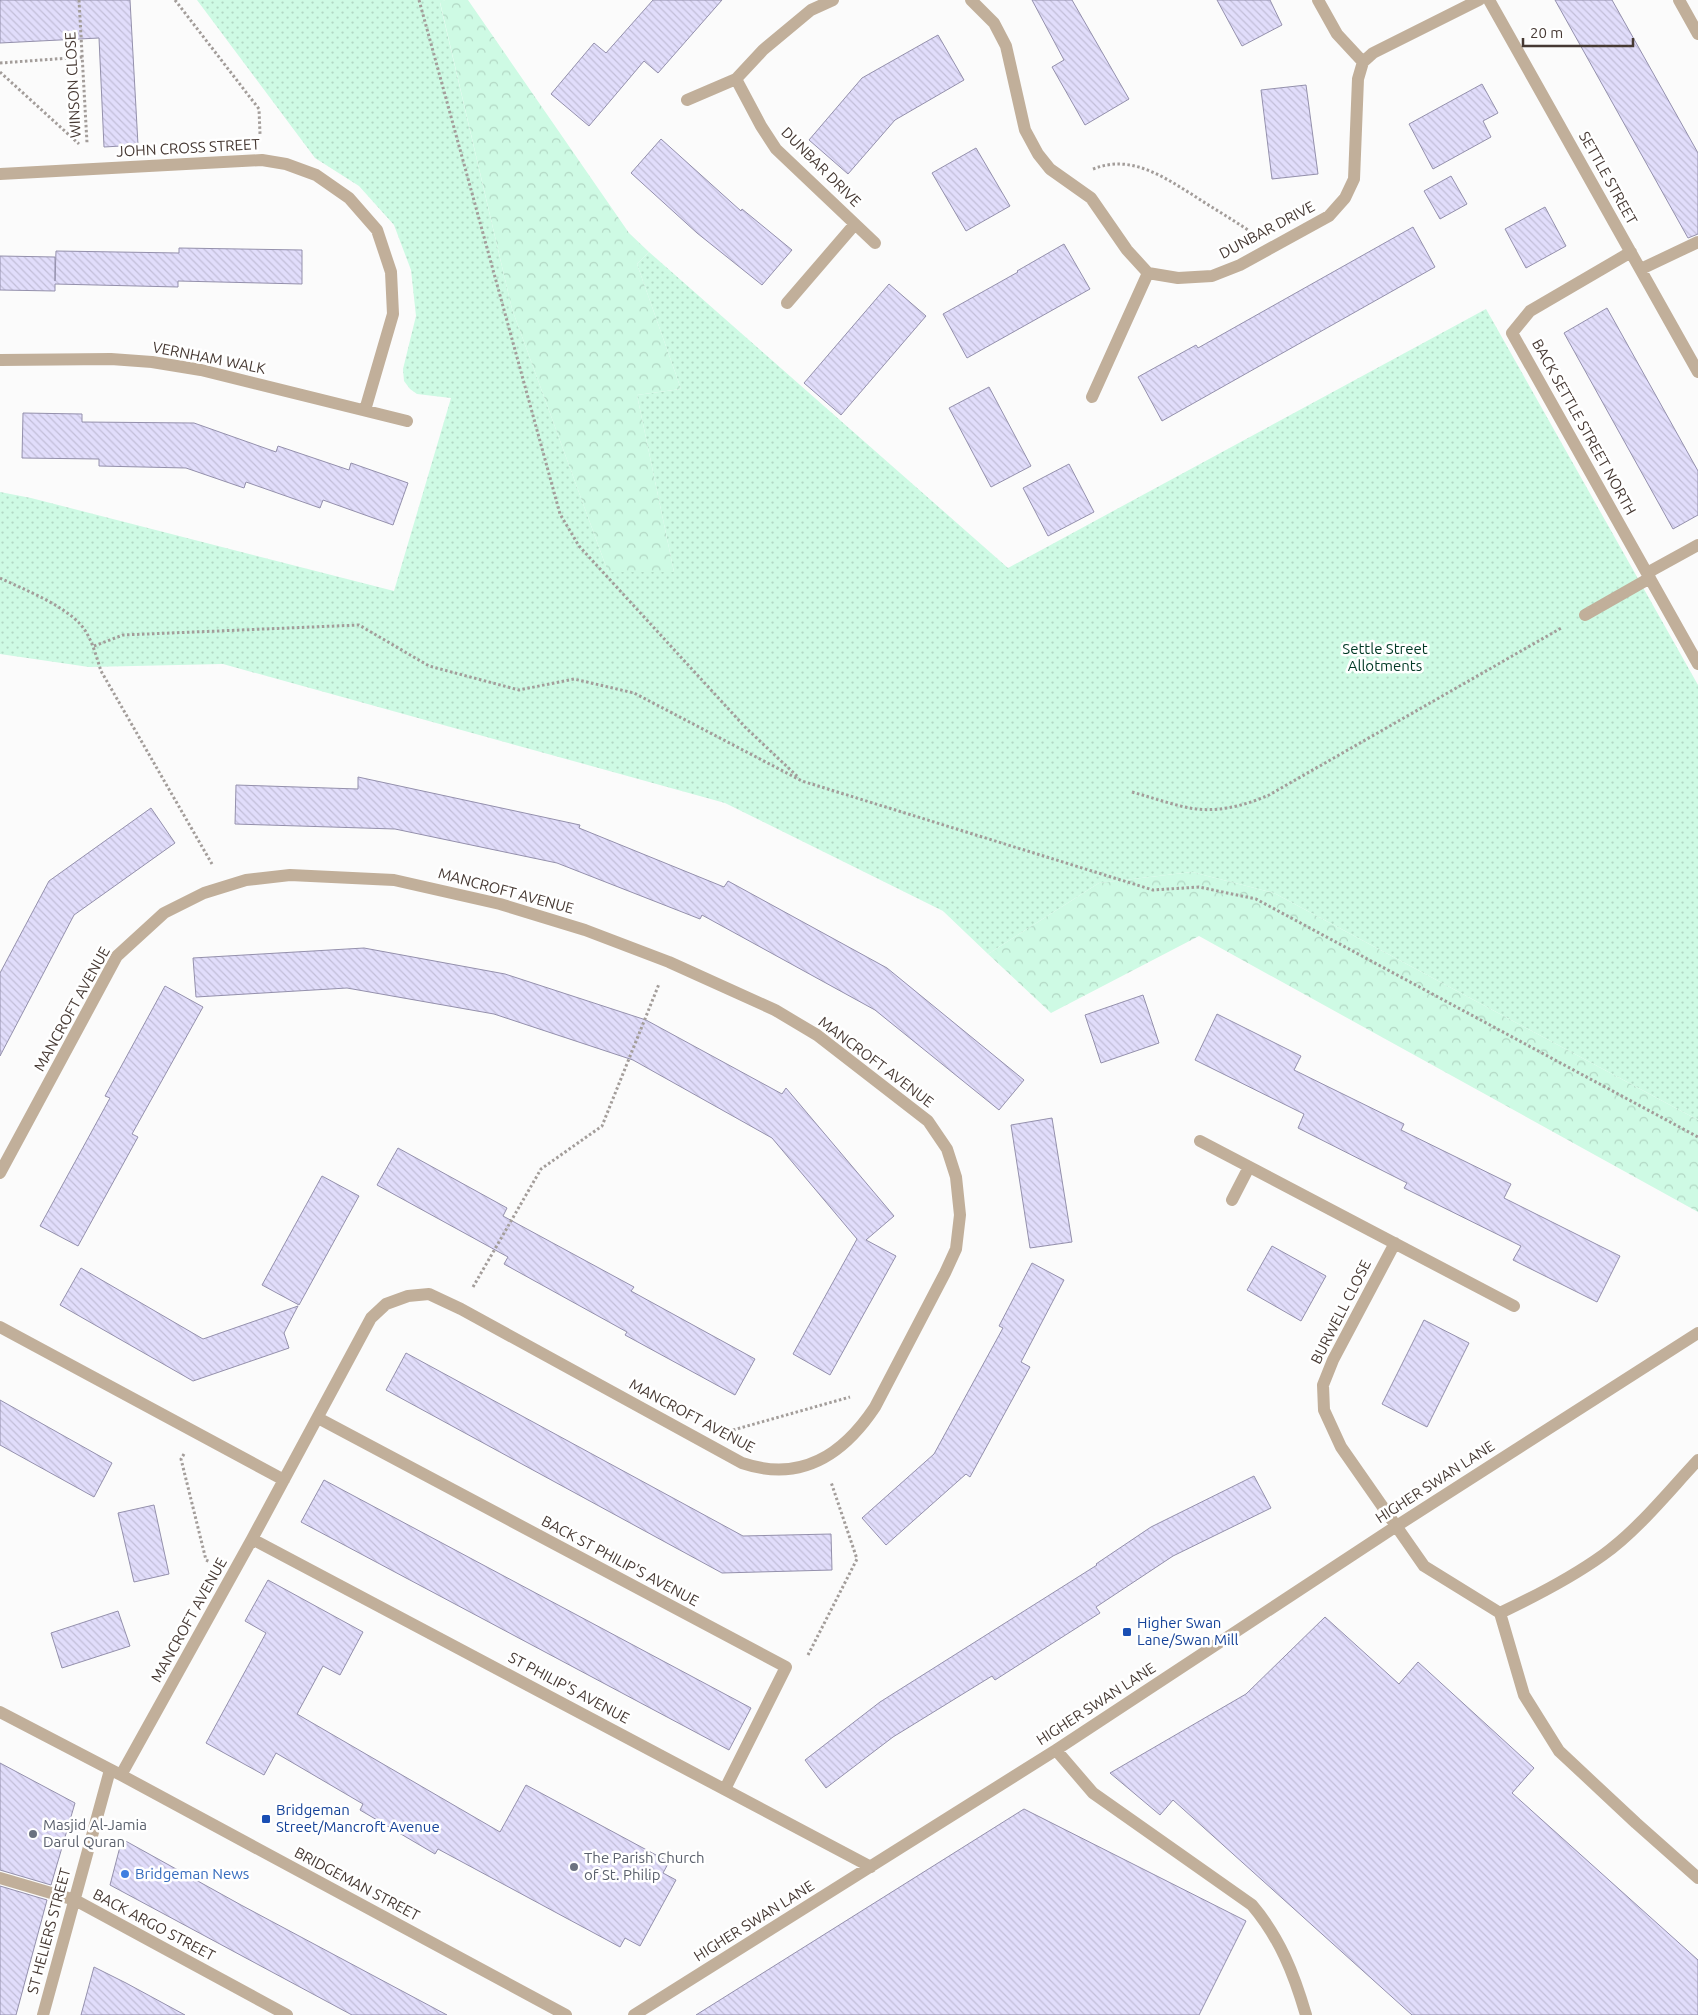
<svg xmlns="http://www.w3.org/2000/svg" width="1698" height="2015" font-family="Ubuntu,sans-serif">
<style>
.green{fill:url(#green-dots)}
.forest{fill:url(#forest-crowns)}
.building{fill:url(#building-back-hatch);stroke:#9490ac}
.lines{fill:none;stroke-linecap:round;stroke-linejoin:round}
.path{stroke:#a39d9a;stroke-width:3;stroke-dasharray:2.5 2.5;stroke-linecap:butt}
.minor{stroke:#c1af9a;stroke-width:12}
.transit-dot{fill:#1a4fb4;stroke:#fff;stroke-width:2}
.worship-dot{fill:#6b7280;stroke:#fff;stroke-width:2}
.shop-dot{fill:#3f7fe0;stroke:#fff;stroke-width:2}
.labels{text-anchor:middle;stroke-width:5;stroke-linejoin:round;paint-order:stroke}
.street-label{font-size:15px;fill:#463933;stroke:#fff}
.park-label{font-size:15px;fill:#003824;stroke:#fff}
.transit-label{font-size:15px;fill:#164399;stroke:#fff;text-anchor:start}
.worship-label{font-size:15px;fill:#5b616d;stroke:#fff;text-anchor:start}
.shop-label{font-size:15px;fill:#366cbe;stroke:#fff;text-anchor:start}
</style>
<defs>
<pattern id="green-dots" width="8" height="8" patternUnits="userSpaceOnUse" patternTransform="scale(1.25)"><rect width="8" height="8" fill="#cefae4"/><path d="M2 2h.1M6 6h.1" fill="none" stroke="#b2d7c4" stroke-width="1.8" stroke-linecap="round"/></pattern>
<pattern id="forest-crowns" width="20" height="18" patternUnits="userSpaceOnUse" patternTransform="scale(1.25)"><rect width="20" height="18" fill="#cefae4"/><path d="M2 6a3 3 0 1 1 6 0M12 15a3 3 0 1 1 6 0" fill="none" stroke="#b2d7c4"/></pattern>
<pattern id="building-back-hatch" width="6" height="6" patternUnits="userSpaceOnUse" patternTransform="scale(1.25)"><rect width="6" height="6" fill="#e1ddfb"/><path d="M-1 5l2 2M0 0l6 6M5-1l2 2" fill="none" stroke="#c2bed8"/></pattern>
</defs>
<rect width="100%" height="100%" fill="#fbfbfb"/>
<!-- green -->
<path class="green" d="M 197,0 L 445,0 L 440,3 L 512,309 L 608,572 L 674,572 L 637,395 L 681,389 L 637,264 L 649,252 L 1008,568 L 1486,309 L 1698,685 L 1698,1120 L 1274,893 L 1192,872 L 1099,883 L 988,954 L 943,911 L 725,803 L 223,664 L 89,667 L 0,654 L 0,492 L 31,498 L 394,591 L 451,398 L 417,394 L 410,389 L 404,381 L 403,369 L 416,316 L 411,270 L 394,225 L 359,186 L 315,158 Z"/>
<!-- forest -->
<path class="forest" d="M 445,0 L 468,0 L 629,233 L 649,252 L 637,264 L 681,389 L 637,395 L 674,572 L 608,572 L 512,309 L 440,2 Z
M 1192,872 L 1274,893 L 1698,1120 L 1698,1212 L 1199,936 L 1051,1013 L 988,954 L 1099,883 Z"/>
<!-- building -->
<path class="building" d="M 0,0 L 130,0 L 138,145 L 104,147 L 99,38 L 0,43 Z
M 653,0 L 722,0 L 658,73 L 644,61 L 589,126 L 551,94 L 594,43 L 606,53 Z
M 1032,0 L 1072,0 L 1129,99 L 1085,125 L 1052,67 L 1064,60 Z
M 1217,0 L 1270,0 L 1282,25 L 1242,46 Z
M 1555,0 L 1612,0 L 1698,153 L 1698,234 L 1688,238 Z
M 938,35 L 964,80 L 895,120 L 848,174 L 809,140 L 862,78 Z
M 1482,84 L 1498,113 L 1483,121 L 1491,137 L 1433,169 L 1409,124 Z
M 1306,85 L 1318,174 L 1272,179 L 1261,90 Z
M 661,139 L 741,211 L 742,209 L 792,250 L 762,285 L 697,233 L 631,173 Z
M 976,148 L 1010,206 L 966,231 L 932,173 Z
M 1451,176 L 1467,204 L 1440,219 L 1424,191 Z
M 1545,207 L 1566,246 L 1526,268 L 1505,229 Z
M 1413,227 L 1435,267 L 1162,421 L 1138,377 L 1196,345 L 1198,348 Z
M 1064,244 L 1090,289 L 967,358 L 943,314 L 1018,272 L 1017,271 Z
M 179,248 L 302,250 L 302,284 L 178,281 L 178,287 L 55,284 L 55,291 L 0,290 L 0,256 L 55,257 L 55,281 L 56,251 L 179,253 Z
M 889,284 L 926,316 L 841,415 L 804,383 Z
M 1607,308 L 1698,471 L 1698,515 L 1673,529 L 1564,333 Z
M 989,387 L 1031,466 L 991,487 L 949,408 Z
M 23,413 L 82,414 L 82,422 L 194,423 L 276,452 L 278,446 L 349,470 L 351,463 L 408,483 L 393,525 L 323,500 L 320,508 L 246,482 L 244,488 L 186,468 L 99,466 L 99,459 L 22,458 Z
M 1069,464 L 1094,512 L 1048,536 L 1023,488 Z
M 358,777 L 580,825 L 579,828 L 724,887 L 728,881 L 887,968 L 1024,1080 L 999,1110 L 875,1010 L 702,915 L 700,919 L 557,863 L 395,829 L 235,824 L 236,785 L 358,789 Z
M 151,808 L 175,843 L 74,915 L 0,1056 L 0,973 L 49,881 Z
M 364,948 L 505,974 L 646,1020 L 782,1094 L 786,1088 L 894,1216 L 866,1240 L 896,1256 L 830,1375 L 793,1354 L 857,1239 L 772,1138 L 633,1060 L 494,1014 L 347,988 L 196,997 L 193,958 Z
M 165,986 L 203,1007 L 132,1134 L 138,1137 L 78,1246 L 40,1226 L 110,1098 L 105,1096 Z
M 1143,995 L 1159,1043 L 1101,1063 L 1085,1015 Z
M 1217,1014 L 1301,1056 L 1294,1070 L 1404,1124 L 1401,1130 L 1511,1184 L 1504,1198 L 1620,1256 L 1597,1302 L 1513,1260 L 1521,1246 L 1404,1188 L 1407,1183 L 1298,1128 L 1304,1114 L 1195,1060 Z
M 1052,1118 L 1072,1242 L 1030,1248 L 1011,1125 Z
M 398,1148 L 507,1208 L 503,1216 L 634,1287 L 631,1291 L 755,1359 L 735,1395 L 625,1335 L 627,1332 L 504,1264 L 508,1257 L 377,1185 Z
M 322,1176 L 359,1196 L 299,1305 L 262,1285 Z
M 1272,1246 L 1326,1276 L 1301,1321 L 1247,1290 Z
M 1032,1263 L 1064,1280 L 1021,1362 L 1030,1367 L 970,1477 L 966,1474 L 886,1545 L 862,1518 L 934,1454 L 1003,1328 L 999,1326 Z
M 81,1268 L 203,1339 L 298,1306 L 284,1333 L 289,1348 L 193,1381 L 60,1305 Z
M 1424,1320 L 1469,1343 L 1427,1427 L 1382,1404 Z
M 406,1353 L 743,1536 L 831,1534 L 832,1570 L 722,1573 L 386,1390 Z
M 0,1400 L 112,1463 L 94,1497 L 0,1445 Z
M 1254,1476 L 1271,1508 L 1173,1556 L 1096,1607 L 1100,1613 L 995,1680 L 992,1676 L 893,1737 L 826,1788 L 805,1760 L 880,1702 L 1097,1565 L 1096,1564 L 1151,1527 Z
M 324,1480 L 751,1708 L 729,1750 L 301,1522 Z
M 154,1505 L 169,1574 L 134,1582 L 118,1513 Z
M 268,1580 L 363,1632 L 340,1675 L 323,1666 L 297,1714 L 500,1832 L 526,1785 L 669,1862 L 663,1873 L 676,1880 L 640,1946 L 625,1938 L 620,1947 L 438,1849 L 435,1854 L 360,1810 L 363,1804 L 276,1753 L 264,1775 L 206,1743 L 266,1633 L 245,1621 Z
M 118,1611 L 130,1646 L 62,1668 L 51,1633 Z
M 1325,1617 L 1399,1684 L 1418,1662 L 1534,1768 L 1512,1793 L 1698,1960 L 1698,2015 L 1412,2015 L 1173,1800 L 1160,1815 L 1110,1773 L 1246,1694 Z
M 0,1763 L 75,1803 L 51,1885 L 0,1870 Z
M 1024,1809 L 1246,1921 L 1199,2015 L 696,2015 Z
M 122,1839 L 241,1905 L 447,2015 L 352,2015 L 110,1885 Z
M 0,1886 L 47,1900 L 16,2015 L 0,2015 Z
M 94,1967 L 126,1983 L 185,2015 L 81,2015 Z"/>
<g class="lines">
<!-- path -->
<path class="path" d="M 79,0 L 87,143
M 175,0 L 259,109 L 260,134
M 419,0 L 560,514 L 579,546 L 745,727 L 798,777
M 0,63 L 83,57
M 0,72 L 79,144
M 1093,169 C 1131,154 1162,176 1193,195 C 1211,207 1230,218 1248,230
M 0,578 C 25,590 62,604 81,625 C 92,638 96,656 101,671 L 212,864
M 94,646 L 123,635 L 359,625 L 429,666 L 519,690 L 574,679 L 634,693 L 802,781 L 1153,890 L 1199,887 L 1256,899 L 1698,1137
M 1132,792 C 1150,797 1167,803 1185,807 C 1213,814 1244,806 1269,795 L 1563,627
M 473,1287 L 541,1169 L 602,1126 L 659,984
M 733,1430 L 850,1397
M 184,1454 L 181,1459 L 206,1560 L 210,1562
M 808,1655 L 857,1559 L 831,1482"/>
<!-- minor -->
<path class="minor" d="M 971,0 L 994,23 L 1006,46 L 1025,130 L 1038,154 L 1050,169 L 1091,198 L 1127,250 L 1148,273 L 1178,278 L 1212,276 L 1240,265 L 1329,216 L 1345,198 L 1354,179 L 1358,79 L 1363,62 L 1373,53 L 1479,0
M 1318,0 L 1337,34 L 1363,62
M 1489,0 L 1698,372
M 1679,0 L 1698,34
M 736,79 L 761,126 L 776,149 L 875,243
M 687,100 L 736,79 L 763,50 L 811,10 L 833,0
M 0,174 L 262,160 L 286,164 L 316,175 L 349,198 L 377,230 L 391,272 L 393,314 L 365,410
M 1631,252 L 1530,311 L 1512,333 L 1698,664
M 1641,269 L 1698,242
M 787,303 L 855,224
M 0,360 L 111,359 L 152,362 L 201,370 L 407,421
M 1092,397 L 1148,273
M 1647,573 L 1698,545
M 1585,615 L 1650,578
M 1200,1141 L 1514,1306
M 0,1173 L 117,956 L 164,913 L 204,893 L 246,880 L 290,875 L 394,880 L 500,904 L 585,930 L 669,962 L 775,1010 L 817,1035 L 928,1121 L 947,1149 L 956,1177 L 960,1215 L 956,1249 L 945,1273 L 875,1407 C 843,1455 801,1483 742,1463 L 461,1309 L 429,1294 L 408,1296 L 386,1304 L 371,1318 L 252,1539 L 121,1775
M 1232,1200 L 1249,1167
M 1395,1243 L 1333,1360 L 1323,1385 L 1324,1410 L 1341,1447 L 1424,1566 L 1500,1613 C 1536,1596 1571,1578 1603,1555 C 1638,1530 1669,1491 1698,1460
M 0,1327 L 284,1480
M 318,1418 L 786,1667 L 725,1789
M 252,1539 L 871,1867
M 1500,1613 L 1524,1695 L 1559,1751 L 1636,1823 L 1698,1878
M 0,1712 L 121,1775 L 566,2015
M 1056,1750 L 1093,1793 L 1252,1905 C 1280,1938 1294,1974 1306,2015
M 0,1878 L 75,1900 L 287,2015
M 43,2015 L 110,1770
M 634,2015 L 1056,1750 L 1395,1527 L 1698,1333"/>
</g>
<!-- markers -->
<g class="transit-dot">
<rect x="1122" y="1627" width="10" height="10" rx="2.5"/>
<rect x="261" y="1814" width="10" height="10" rx="2.5"/>
</g>
<g class="worship-dot">
<circle cx="33" cy="1834" r="5"/>
<circle cx="574" cy="1867" r="5"/>
</g>
<circle class="shop-dot" cx="125" cy="1874" r="5"/>
<g class="labels">
<!-- street labels -->
<g class="street-label">
<text transform="translate(73 85) rotate(-93)" y="5">WINSON CLOSE</text>
<text transform="translate(188 148) rotate(-3)" y="5">JOHN CROSS STREET</text>
<text transform="translate(821 167) rotate(45)" y="5">DUNBAR DRIVE</text>
<text transform="translate(1608 178) rotate(61)" y="5">SETTLE STREET</text>
<text transform="translate(1267 230) rotate(-28)" y="5">DUNBAR DRIVE</text>
<text transform="translate(209 358) rotate(11)" y="5">VERNHAM WALK</text>
<text transform="translate(1584 427) rotate(61)" y="5">BACK SETTLE STREET NORTH</text>
<text transform="translate(506 891) rotate(15)" y="5">MANCROFT AVENUE</text>
<text transform="translate(72 1009) rotate(-61)" y="5">MANCROFT AVENUE</text>
<text transform="translate(876 1062) rotate(37)" y="5">MANCROFT AVENUE</text>
<text transform="translate(1341 1312) rotate(-63)" y="5">BURWELL CLOSE</text>
<text transform="translate(692 1416) rotate(28)" y="5">MANCROFT AVENUE</text>
<text transform="translate(1435 1482) rotate(-33)" y="5">HIGHER SWAN LANE</text>
<text transform="translate(620 1561) rotate(28)" y="5">BACK ST PHILIP'S AVENUE</text>
<text transform="translate(189 1620) rotate(-61)" y="5">MANCROFT AVENUE</text>
<text transform="translate(569 1688) rotate(28)" y="5">ST PHILIP'S AVENUE</text>
<text transform="translate(1096 1704) rotate(-33)" y="5">HIGHER SWAN LANE</text>
<text transform="translate(357 1884) rotate(28)" y="5">BRIDGEMAN STREET</text>
<text transform="translate(754 1921) rotate(-32)" y="5">HIGHER SWAN LANE</text>
<text transform="translate(154 1925) rotate(28)" y="5">BACK ARGO STREET</text>
<text transform="translate(49 1931) rotate(-75)" y="5">ST HELIERS STREET</text>
</g>
<!-- park labels -->
<g class="park-label">
<text x="1385" y="654">Settle Street<tspan x="1385" dy="17">Allotments</tspan></text>
</g>
<!-- transit labels -->
<g class="transit-label">
<text x="1137" y="1628">Higher Swan<tspan x="1137" dy="17">Lane/Swan Mill</tspan></text>
<text x="276" y="1815">Bridgeman<tspan x="276" dy="17">Street/Mancroft Avenue</tspan></text>
</g>
<!-- worship labels -->
<g class="worship-label">
<text x="43" y="1830">Masjid Al-Jamia<tspan x="43" dy="17">Darul Quran</tspan></text>
<text x="584" y="1863">The Parish Church<tspan x="584" dy="17">of St. Philip</tspan></text>
</g>
<!-- shop labels -->
<g class="shop-label">
<text x="135" y="1879">Bridgeman News</text>
</g>
</g>
<!-- scale -->
<path d="M1523 38v8h110v-8" fill="none" stroke="#463933" stroke-width="2.5"/>
<text x="1530" y="38" font-size="15" fill="#463933" stroke="#ffffff" stroke-width="4" paint-order="stroke">20 m</text>
</svg>
